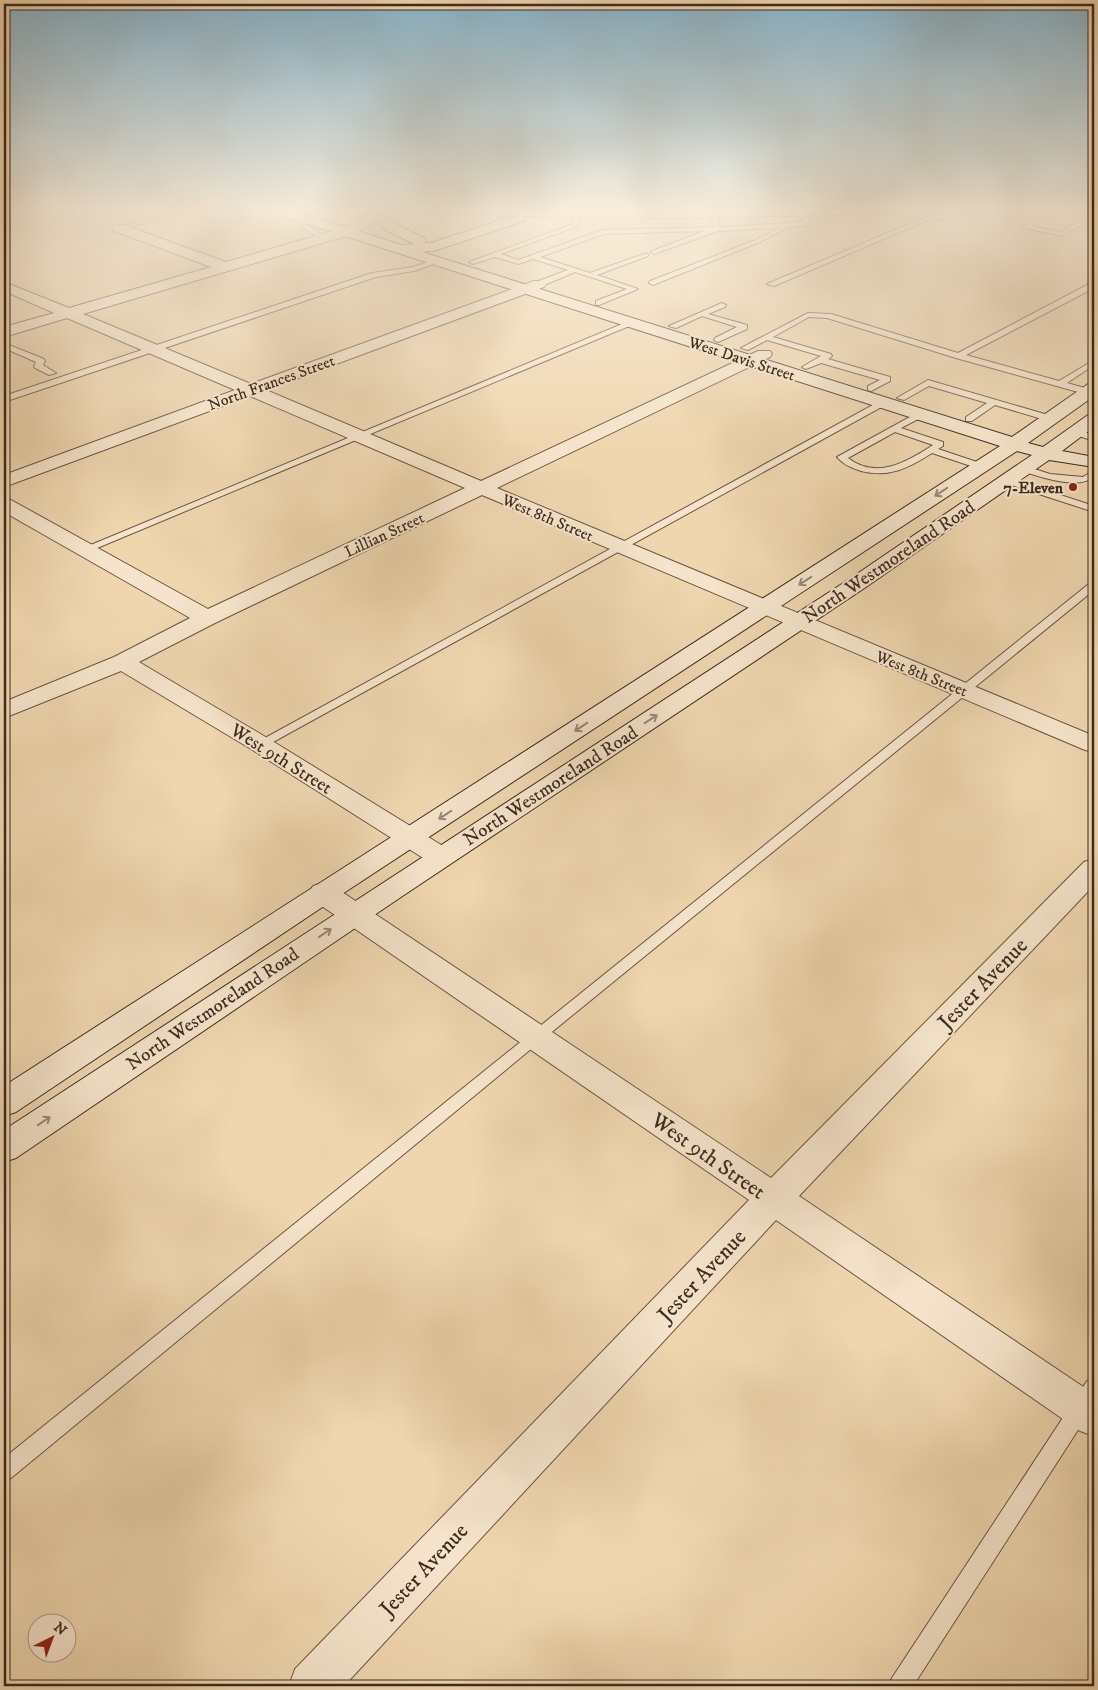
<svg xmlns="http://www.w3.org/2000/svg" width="1098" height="1690" font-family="'IM FELL DW Pica',serif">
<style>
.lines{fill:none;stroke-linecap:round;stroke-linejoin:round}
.lane-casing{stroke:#6a5644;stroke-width:2}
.street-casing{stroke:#6a5644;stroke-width:2}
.secondary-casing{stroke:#3d2c20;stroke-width:2}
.lane{fill:#f5e4cb;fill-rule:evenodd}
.street{fill:#f5e4cb;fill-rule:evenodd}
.secondary{fill:#f5e4cb;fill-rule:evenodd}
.oneway{stroke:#998876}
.poi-dot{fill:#8f2418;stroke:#f5e4cb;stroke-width:2}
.labels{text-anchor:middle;stroke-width:4;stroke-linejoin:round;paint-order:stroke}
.far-street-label{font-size:16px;fill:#3d2c20;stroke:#f5e4cb}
.far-poi-label{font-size:16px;font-weight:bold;fill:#3d2c20;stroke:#f5e4cb;text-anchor:end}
.street-label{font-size:19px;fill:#3d2c20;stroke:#f5e4cb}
.near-street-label{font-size:22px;fill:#3d2c20;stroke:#f5e4cb}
</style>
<rect width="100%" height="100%" fill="#efd6af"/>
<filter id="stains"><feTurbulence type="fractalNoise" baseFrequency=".004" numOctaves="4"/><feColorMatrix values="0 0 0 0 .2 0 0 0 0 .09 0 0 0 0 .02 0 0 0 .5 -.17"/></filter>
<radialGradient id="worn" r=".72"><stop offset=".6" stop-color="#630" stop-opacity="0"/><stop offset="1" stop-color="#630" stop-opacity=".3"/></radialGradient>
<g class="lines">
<!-- lane casing -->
<g class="lane-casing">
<path id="lane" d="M 4,210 L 22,212 L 43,210 L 22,216 L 4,214 Z
M 183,210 L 192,210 L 119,230 L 116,228 Z
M 800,210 L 811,223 L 811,225 L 786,227 L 785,229 L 760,242 L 653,285 L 649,283 L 650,281 L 756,240 L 779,228 L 718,231 L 654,254 L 651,252 L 652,251 L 704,231 L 604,234 L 540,257 L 590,273 L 644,254 L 648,254 L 648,256 L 597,275 L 638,289 L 599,305 L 596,305 L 596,301 L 627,289 L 575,272 L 542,286 L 536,286 L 536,282 L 568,270 L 533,259 L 518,264 L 495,257 L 473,264 L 469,262 L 573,224 L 572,214 L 575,212 L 578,214 L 578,226 L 501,254 L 518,260 L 603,230 L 713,227 L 710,214 L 713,212 L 716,214 L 720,227 L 804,222 L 797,212 Z
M 937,210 L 943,210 L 947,214 L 1094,210 L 1094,218 L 1062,236 L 1022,227 L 1042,215 L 928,220 L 774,286 L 767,284 L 925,217 L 940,215 ZM 1091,214 L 1061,232 L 1031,226 L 1051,215 Z
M 308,219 L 313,220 L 307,225 L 325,237 L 325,239 L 321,239 L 301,227 L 302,222 Z
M 437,259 L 439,260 L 439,262 L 414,271 L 376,277 L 4,402 L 4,396 L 372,273 L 413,267 Z
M 1091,283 L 1094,283 L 1094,288 L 966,355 L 1059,381 L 1094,360 L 1094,365 L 1067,383 L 1092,390 L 1093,392 L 1089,395 L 956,358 L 827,318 L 809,317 L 773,337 L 831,354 L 832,356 L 828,359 L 890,377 L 890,381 L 871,391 L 868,390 L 868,386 L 880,380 L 821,363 L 806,369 L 802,367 L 821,356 L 767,340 L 748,350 L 741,348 L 808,313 L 831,314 L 958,353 Z
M 722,303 L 726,305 L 725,307 L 708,314 L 747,325 L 747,329 L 718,342 L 714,340 L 715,338 L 737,327 L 702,316 L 676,328 L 669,326 Z
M 627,322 L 634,324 L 90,551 L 86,552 L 81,549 Z
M 4,343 L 44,359 L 45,361 L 43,365 L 56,373 L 49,375 L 35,368 L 34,366 L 36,362 L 4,348 Z
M 928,380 L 1055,417 L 1056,419 L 1052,422 L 995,405 L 972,421 L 966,421 L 966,417 L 987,403 L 929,386 L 904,400 L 897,398 Z
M 882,400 L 885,401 L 885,405 L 264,747 L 260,748 L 254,744 Z
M 919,412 L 922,413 L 922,417 L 901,428 L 943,442 L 943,446 L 938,449 L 983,464 L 983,468 L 977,468 L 932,453 C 909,468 889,478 861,471 C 852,468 844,465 837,457 ZM 895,432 L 933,445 C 907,462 877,480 848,458 Z
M 1076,429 L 1094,435 L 1094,441 L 1073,434 L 1072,432 Z
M 1025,466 L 1050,474 L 1083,477 L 1094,470 L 1094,477 C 1078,490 1040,477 1022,471 L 1020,469 Z
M 1008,478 L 1094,506 L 1094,512 L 1005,483 L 1005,479 Z
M 1094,582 L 1094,590 L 542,1040 L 11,1478 L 4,1481 L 4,1458 L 1090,583 Z
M 1094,1379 L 1094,1405 L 913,1686 L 888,1686 L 892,1678 L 1087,1381 Z"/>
</g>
<!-- street casing -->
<g class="street-casing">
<path id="street" d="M 376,212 L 382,216 C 375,225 363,230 353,234 L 83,314 L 251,384 L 534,281 L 544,281 L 546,284 L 544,287 L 266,390 L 481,481 L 758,351 L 770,351 L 772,354 L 770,357 L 497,488 L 1094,736 L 1094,752 L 1085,750 L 482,495 L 215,623 L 139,662 L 269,739 L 451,851 L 455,857 L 451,863 L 441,866 L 431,863 L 251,749 L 121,671 L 4,718 L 4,702 L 114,657 L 190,618 L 4,512 L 4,498 L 11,500 L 208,609 L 465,488 L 250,396 L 4,487 L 4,475 L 235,390 L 67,318 L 4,337 L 4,327 L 54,313 L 4,291 L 4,282 L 69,308 L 211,267 L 114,231 L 112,228 L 114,225 L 124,225 L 226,262 L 343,228 Z
M 1094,859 L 1094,885 L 799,1196 L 1094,1394 L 1094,1436 L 1080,1431 L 776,1220 L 344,1686 L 289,1686 L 295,1669 L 749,1200 L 313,900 L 309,893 L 313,886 L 323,883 L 333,886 L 771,1178 L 1084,862 Z"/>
</g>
<!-- secondary casing -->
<g class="secondary-casing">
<path id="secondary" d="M 272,210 L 290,210 L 402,245 L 414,244 L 386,230 L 361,210 L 375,210 L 396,224 L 424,238 L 426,241 L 424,243 L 431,243 L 513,216 L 471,214 L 466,213 L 465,210 L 886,210 L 885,213 L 880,214 L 676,218 L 524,216 L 524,221 L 437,250 L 422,252 L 1012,437 L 1088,384 L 1094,383 L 1094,396 L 1028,443 L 1043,447 L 1088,415 L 1094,414 L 1094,427 L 1062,451 L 1094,457 L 1094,467 L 1049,460 L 866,587 L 398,899 L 16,1158 L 4,1162 L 4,1130 L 851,578 L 1032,455 L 1017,451 L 333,900 L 16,1112 L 4,1116 L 4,1086 L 1000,446 L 273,213 Z"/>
</g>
<!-- lane -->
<use href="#lane" class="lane"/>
<!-- street -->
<use href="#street" class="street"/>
<!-- secondary -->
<use href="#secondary" class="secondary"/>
</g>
<!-- one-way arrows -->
<defs><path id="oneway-shaft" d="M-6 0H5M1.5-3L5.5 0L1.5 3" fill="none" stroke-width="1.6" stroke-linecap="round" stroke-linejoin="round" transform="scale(1.25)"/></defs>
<g class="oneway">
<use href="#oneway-shaft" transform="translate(941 492) rotate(147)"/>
<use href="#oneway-shaft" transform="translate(805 581) rotate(147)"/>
<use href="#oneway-shaft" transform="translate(651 719) rotate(-33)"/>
<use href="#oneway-shaft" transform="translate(581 727) rotate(147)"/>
<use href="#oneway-shaft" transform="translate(445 815) rotate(147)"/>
<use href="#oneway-shaft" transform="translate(325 933) rotate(-34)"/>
<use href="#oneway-shaft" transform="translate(44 1121) rotate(-34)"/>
</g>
<!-- sky -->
<linearGradient id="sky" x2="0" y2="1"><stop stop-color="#89b6cf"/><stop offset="0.47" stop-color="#f8eddb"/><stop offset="1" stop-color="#f8eddb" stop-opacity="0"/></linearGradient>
<rect width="1098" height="446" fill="url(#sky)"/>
<!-- markers -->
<circle class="poi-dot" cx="1073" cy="487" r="5"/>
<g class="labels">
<!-- far-street labels -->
<g class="far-street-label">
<text transform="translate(742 358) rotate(18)" y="6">West Davis Street</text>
<text transform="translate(271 382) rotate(-20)" y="6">North Frances Street</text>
<text transform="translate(548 517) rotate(23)" y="6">West 8th Street</text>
<text transform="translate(384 534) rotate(-25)" y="6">Lillian Street</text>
<text transform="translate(922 673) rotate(22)" y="6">West 8th Street</text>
</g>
<!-- far-poi labels -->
<g class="far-poi-label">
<text x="1063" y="493">7-Eleven</text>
</g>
<!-- street labels -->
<g class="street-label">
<text transform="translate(888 561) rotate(-34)" y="7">North Westmoreland Road</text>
<text transform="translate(282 758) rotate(32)" y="7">West 9th Street</text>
<text transform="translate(550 785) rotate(-33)" y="7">North Westmoreland Road</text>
<text transform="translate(212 1008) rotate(-34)" y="7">North Westmoreland Road</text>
</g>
<!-- near-street labels -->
<g class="near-street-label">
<text transform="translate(982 983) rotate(-46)" y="8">Jester Avenue</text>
<text transform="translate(709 1155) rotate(35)" y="8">West 9th Street</text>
<text transform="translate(701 1275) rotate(-47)" y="8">Jester Avenue</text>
<text transform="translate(423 1569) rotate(-47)" y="8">Jester Avenue</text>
</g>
</g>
<!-- margin -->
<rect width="1098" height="1690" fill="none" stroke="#efd6af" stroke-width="20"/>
<rect x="5" y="5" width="1088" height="1680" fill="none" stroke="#3d2c20" stroke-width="2.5"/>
<rect x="10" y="10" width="1078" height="1670" fill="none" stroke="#3d2c20"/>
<!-- north arrow -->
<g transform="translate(52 1638) rotate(42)"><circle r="24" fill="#f5e4cb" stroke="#ab9a87"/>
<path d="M0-4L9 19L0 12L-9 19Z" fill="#8f2418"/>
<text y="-8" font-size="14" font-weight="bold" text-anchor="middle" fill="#3d2c20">N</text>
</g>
<rect width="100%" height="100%" filter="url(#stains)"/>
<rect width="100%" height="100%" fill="url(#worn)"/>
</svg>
